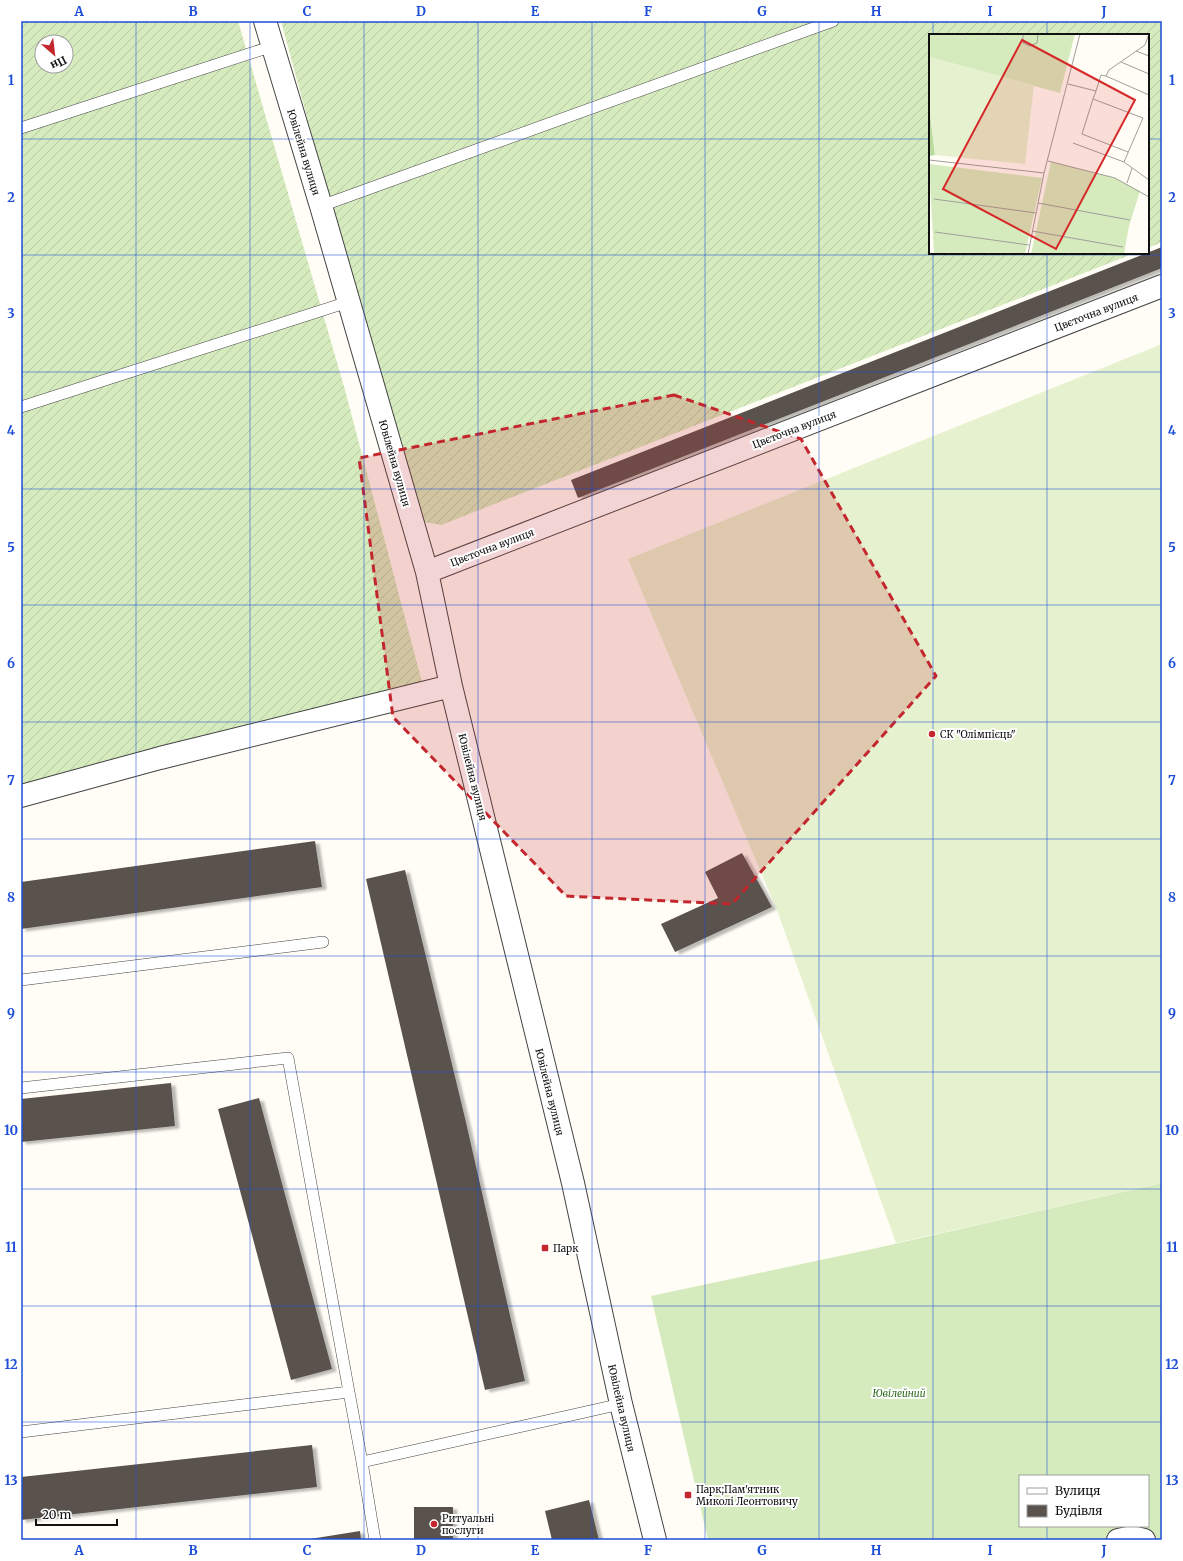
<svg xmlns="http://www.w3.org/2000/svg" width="1183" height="1561" font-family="Merriweather,serif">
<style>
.grass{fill:#d5ebbd;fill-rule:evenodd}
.garden{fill:url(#garden-furrows);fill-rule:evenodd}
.pitch{fill:#e6f2cf}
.building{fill:#5a524d;filter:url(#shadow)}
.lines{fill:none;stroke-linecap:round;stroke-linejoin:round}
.lane-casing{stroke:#444;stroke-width:12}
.street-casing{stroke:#444;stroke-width:24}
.lane{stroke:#fff;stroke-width:11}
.street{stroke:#fff;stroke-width:22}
.marked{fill:#c4262e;fill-opacity:0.2;stroke:#c4262e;stroke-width:3;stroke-dasharray:8 5;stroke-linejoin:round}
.grid{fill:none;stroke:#1d4ed8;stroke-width:1;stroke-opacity:0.55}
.poi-dot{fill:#c4262e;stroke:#fff;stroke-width:1.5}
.labels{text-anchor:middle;stroke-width:4;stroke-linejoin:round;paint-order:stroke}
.street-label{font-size:10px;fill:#111;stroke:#fff}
.poi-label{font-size:10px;fill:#111;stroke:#fff;text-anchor:start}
.park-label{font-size:10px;font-style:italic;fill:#2f6b1f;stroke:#fff}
.inset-road{fill:none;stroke:#a09f9a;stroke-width:1}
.view{fill:#d62828;fill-opacity:0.15;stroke:#d62828;stroke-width:2}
.inset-edge{fill:none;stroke:#111;stroke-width:2}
.neatline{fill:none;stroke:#1d4ed8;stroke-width:1.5}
.grid-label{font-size:13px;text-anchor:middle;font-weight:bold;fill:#1d4ed8}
</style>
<defs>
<pattern id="garden-furrows" width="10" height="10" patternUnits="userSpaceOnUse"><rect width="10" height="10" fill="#d5ebbd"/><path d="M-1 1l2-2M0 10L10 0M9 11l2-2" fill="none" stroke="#b6c8a1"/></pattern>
<filter id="shadow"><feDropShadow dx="4.5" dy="2.5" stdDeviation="1" flood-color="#0004"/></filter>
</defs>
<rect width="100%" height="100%" fill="#fffdf5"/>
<!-- grass -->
<path class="grass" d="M 1162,1183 L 1162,1540 L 708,1540 L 651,1296 L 877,1248 ZM 1020,1476 L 1148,1476 L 1148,1526 L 1020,1526 Z"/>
<!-- garden -->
<path class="garden" d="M 21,21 L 238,21 L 345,390 L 424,690 L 21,796 ZM 42,42 L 66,42 L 66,66 L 42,66 Z
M 281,21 L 1162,21 L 1162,242 L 1148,248 L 1148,35 L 930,35 L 930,253 L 1135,253 L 441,525 L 424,522 L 382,376 L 331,206 Z"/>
<!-- pitch -->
<path class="pitch" d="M 1162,344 L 1162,1183 L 896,1243 L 777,910 L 628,559 Z"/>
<!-- building -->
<path class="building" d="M 1162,247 L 1162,268 L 578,498 L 571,480 Z
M 315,841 L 322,887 L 21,929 L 21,882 Z
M 742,853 L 772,907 L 675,952 L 661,924 L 718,898 L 705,872 Z
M 405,870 L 465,1118 L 525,1381 L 485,1390 L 366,879 Z
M 171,1083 L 175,1126 L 21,1142 L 21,1099 Z
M 259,1098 L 332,1369 L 291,1380 L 218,1109 Z
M 312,1445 L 317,1487 L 21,1520 L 21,1477 Z
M 589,1500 L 599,1540 L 552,1540 L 545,1511 Z
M 414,1507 L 453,1507 L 453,1540 L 414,1540 Z
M 360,1531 L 361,1540 L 310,1540 L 310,1539 Z"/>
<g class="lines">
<!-- lane casing -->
<g class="lane-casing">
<path id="lane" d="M 21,128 L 273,46
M 321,206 L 833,21
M 21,407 L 348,302
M 21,980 L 323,942
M 21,1088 L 288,1058 L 349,1392
M 21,1432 L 349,1392 L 362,1462
M 375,1540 L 362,1462 L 621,1404"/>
</g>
<!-- street casing -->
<g class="street-casing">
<path id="street" d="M 265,21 L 321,206 L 427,572 L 451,686 L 573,1183 L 621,1404 L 655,1540
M 427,572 L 1162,286
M 21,796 L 160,758 L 451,686
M 1118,1540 L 1132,1537 L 1144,1540"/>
</g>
<!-- lane -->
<use href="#lane" class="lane"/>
<!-- street -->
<use href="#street" class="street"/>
</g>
<!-- marked area -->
<path class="marked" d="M 674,395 L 801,439 L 936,676 L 732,904 L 566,896 L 393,717 L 359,458 Z"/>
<!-- grid -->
<path class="grid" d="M 136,21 L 136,1540M 250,21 L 250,1540M 364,21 L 364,1540M 478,21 L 478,1540M 592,21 L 592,1540M 705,21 L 705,1540M 819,21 L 819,1540M 933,21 L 933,35M 1047,21 L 1047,35M 21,139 L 930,139M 1148,139 L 1162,139M 933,253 L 933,1540M 1047,253 L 1047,1476M 21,255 L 1162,255M 21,372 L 1162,372M 21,489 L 1162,489M 21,605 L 1162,605M 21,722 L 1162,722M 21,839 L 1162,839M 21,956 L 1162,956M 21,1072 L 1162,1072M 21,1189 L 1162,1189M 21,1306 L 1162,1306M 21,1422 L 1162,1422M 1047,1526 L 1047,1540"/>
<!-- markers -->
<g class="poi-dot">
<circle cx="932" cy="734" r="4"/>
<rect x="541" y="1244" width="8" height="8" rx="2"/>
<rect x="684" y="1491" width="8" height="8" rx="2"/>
<circle cx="434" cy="1524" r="4"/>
</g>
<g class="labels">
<!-- street labels -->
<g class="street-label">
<text transform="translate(304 152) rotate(73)" y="4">Ювілейна вулиця</text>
<text transform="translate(1096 312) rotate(-21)" y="4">Цвєточна вулиця</text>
<text transform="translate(794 429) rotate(-21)" y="4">Цвєточна вулиця</text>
<text transform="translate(395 463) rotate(74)" y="4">Ювілейна вулиця</text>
<text transform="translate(492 547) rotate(-21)" y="4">Цвєточна вулиця</text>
<text transform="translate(473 777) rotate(76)" y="4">Ювілейна вулиця</text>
<text transform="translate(550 1092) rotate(76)" y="4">Ювілейна вулиця</text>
<text transform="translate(622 1408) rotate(77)" y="4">Ювілейна вулиця</text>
</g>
<!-- poi labels -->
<g class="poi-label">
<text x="940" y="738">СК "Олімпієць"</text>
<text x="553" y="1252">Парк</text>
<text x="696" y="1493">Парк;Пам'ятник<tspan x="696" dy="12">Миколі Леонтовичу</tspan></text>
<text x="442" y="1522">Ритуальні<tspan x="442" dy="12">послуги</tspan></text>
</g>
<!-- park labels -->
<g class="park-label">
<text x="899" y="1397">Ювілейний</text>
</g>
</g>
<!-- overview -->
<g transform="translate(929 34)">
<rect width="220" height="220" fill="#fffdf5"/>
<path d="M 0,0 L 146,0 L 131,59 L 0,23 Z" fill="#d5ebbd"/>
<path d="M 0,71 L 6,121 L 0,122 Z" fill="#b9dc9c"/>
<path d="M 122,128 L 186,144 L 211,157 L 200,192 L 195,220 L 102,220 ZM 0,130 L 113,144 L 96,220 L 5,220 Z" fill="#d5ebbd"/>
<path d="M 0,23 L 105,51 L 96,130 L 6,121 L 0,71 Z" fill="#e6f2cf"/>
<path class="inset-road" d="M 94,0 L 94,9 L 101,12 L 108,9 L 109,0M 207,17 L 220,22M 192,28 L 220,40M 177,42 L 220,61M 139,50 L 167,57 L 172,41 L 177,42 L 180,36 L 216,11 L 220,0M 167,57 L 164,65 L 214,84 L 195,128 L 220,146M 164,65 L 153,100 L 199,118M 144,109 L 195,128M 0,126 L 115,139M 119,127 L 186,144 L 220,163M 198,149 L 203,134M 5,165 L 107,179M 109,169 L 201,186M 103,197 L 194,213M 6,198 L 100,211M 99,220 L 115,139 L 151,0"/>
<path class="view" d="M 93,6 L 206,66 L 127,215 L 14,155 Z"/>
<rect width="220" height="220" class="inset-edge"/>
</g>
<!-- border -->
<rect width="1183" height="1561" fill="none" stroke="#ffffff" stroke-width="44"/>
<!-- legend -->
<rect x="1019" y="1475" width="130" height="52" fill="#ffffff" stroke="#a0a0a0"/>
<rect x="1027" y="1488" width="20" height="6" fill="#ffffff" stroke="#a0a0a0"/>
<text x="1055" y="1495" font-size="12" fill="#111111">Вулиця</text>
<rect x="1027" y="1505" width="20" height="12" fill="#5a524d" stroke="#a0a0a0"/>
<text x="1055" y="1515" font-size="12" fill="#111111">Будівля</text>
<!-- north arrow -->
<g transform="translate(54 54) rotate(152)"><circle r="19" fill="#ffffff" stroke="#a0a0a0"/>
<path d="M0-3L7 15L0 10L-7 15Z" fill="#c4262e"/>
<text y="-6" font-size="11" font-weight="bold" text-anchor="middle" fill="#111111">Пн</text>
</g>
<!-- scale -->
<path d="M36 1519v6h81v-6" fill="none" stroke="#111111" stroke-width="2"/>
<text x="42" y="1519" font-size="12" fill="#111111" stroke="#ffffff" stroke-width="3" paint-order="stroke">20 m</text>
<rect x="22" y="22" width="1139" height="1517" class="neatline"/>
<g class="grid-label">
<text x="79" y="16">A</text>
<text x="193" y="16">B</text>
<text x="307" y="16">C</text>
<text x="421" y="16">D</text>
<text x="535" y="16">E</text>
<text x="648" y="16">F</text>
<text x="762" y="16">G</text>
<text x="876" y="16">H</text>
<text x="990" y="16">I</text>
<text x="1104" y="16">J</text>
<text x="11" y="85">1</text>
<text x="1172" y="85">1</text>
<text x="11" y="202">2</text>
<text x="1172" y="202">2</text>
<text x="11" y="318">3</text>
<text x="1172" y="318">3</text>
<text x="11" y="435">4</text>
<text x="1172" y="435">4</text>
<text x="11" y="552">5</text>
<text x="1172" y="552">5</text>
<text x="11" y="668">6</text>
<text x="1172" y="668">6</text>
<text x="11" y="785">7</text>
<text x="1172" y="785">7</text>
<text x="11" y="902">8</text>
<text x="1172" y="902">8</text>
<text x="11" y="1018">9</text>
<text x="1172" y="1018">9</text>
<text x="11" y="1135">10</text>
<text x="1172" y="1135">10</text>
<text x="11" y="1252">11</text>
<text x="1172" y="1252">11</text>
<text x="11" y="1369">12</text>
<text x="1172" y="1369">12</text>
<text x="11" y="1485">13</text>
<text x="1172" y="1485">13</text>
<text x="79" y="1555">A</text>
<text x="193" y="1555">B</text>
<text x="307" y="1555">C</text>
<text x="421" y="1555">D</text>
<text x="535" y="1555">E</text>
<text x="648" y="1555">F</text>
<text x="762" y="1555">G</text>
<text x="876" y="1555">H</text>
<text x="990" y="1555">I</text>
<text x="1104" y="1555">J</text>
</g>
</svg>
